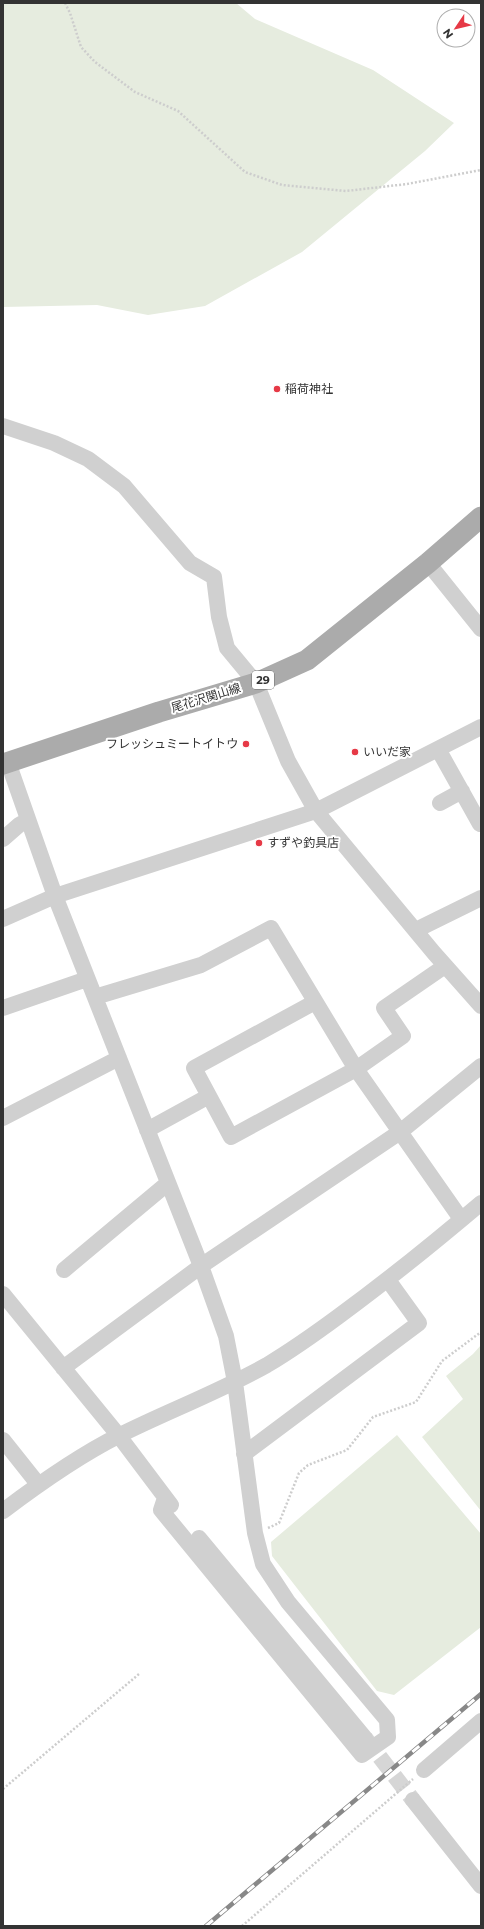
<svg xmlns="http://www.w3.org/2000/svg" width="484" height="1929" font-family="Montserrat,'Noto Sans JP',sans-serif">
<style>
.green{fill:#e6ecdf}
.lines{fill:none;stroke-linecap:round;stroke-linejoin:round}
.minor-tunnel{stroke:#d6d6d6;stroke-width:16;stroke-dasharray:16 8;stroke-linecap:butt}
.path{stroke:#cdcdcd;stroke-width:2.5;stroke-dasharray:2 2;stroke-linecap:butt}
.minor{stroke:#d0d0d0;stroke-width:16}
.major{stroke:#ababab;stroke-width:21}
.rail-casing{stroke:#888;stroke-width:4.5}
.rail{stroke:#fff;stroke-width:3;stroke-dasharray:9;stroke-linecap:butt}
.poi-dot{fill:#e63946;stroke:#fff;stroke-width:1.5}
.labels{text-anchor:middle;stroke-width:4;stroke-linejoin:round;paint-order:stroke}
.shield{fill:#fff;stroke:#707070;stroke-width:1}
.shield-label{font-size:11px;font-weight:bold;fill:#333}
.poi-label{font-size:12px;fill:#333;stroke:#fff;text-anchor:start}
.street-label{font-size:12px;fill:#333;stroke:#fff}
</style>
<rect width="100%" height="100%" fill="#fff"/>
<!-- green -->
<path class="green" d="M 3,3 L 236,3 L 255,19 L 373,70 L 454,123 L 425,151 L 302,252 L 205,306 L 148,315 L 97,305 L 3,307 Z
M 481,1345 L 481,1511 L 422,1437 L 463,1399 L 446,1376 L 473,1354 Z
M 397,1435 L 481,1534 L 481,1627 L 394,1695 L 377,1691 L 272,1556 L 271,1542 Z"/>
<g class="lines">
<!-- minor-tunnel -->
<path class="minor-tunnel" d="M 365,1738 L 413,1800"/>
<!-- path -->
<path class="path" d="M 65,3 L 70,13 L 81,47 L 95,62 L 135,92 L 178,111 L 245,172 L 282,185 L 346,191 L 407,184 L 481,170
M 268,1528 L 279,1523 L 299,1473 L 308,1465 L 347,1450 L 373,1417 L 416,1402 L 442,1361 L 481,1332
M 3,1789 L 139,1674
M 242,1926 L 413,1779"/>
<!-- minor -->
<path class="minor" d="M 3,426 L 54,443 L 88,459 L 124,486 L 190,563 L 214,577 L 219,617 L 227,648 L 256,683 L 288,761 L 316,811 L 434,953 L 481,1006
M 428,563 L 481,629
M 438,749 L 480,824
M 8,762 L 55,896 L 201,1266 L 226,1336 L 235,1382 L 255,1533 L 263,1564 L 288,1602 L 387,1720 L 388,1737 L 362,1755 L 161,1510 L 165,1498
M 440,803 L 462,791
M 3,839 L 19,825 L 28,820
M 3,919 L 55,896 L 316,811 L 481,727
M 416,930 L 481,898
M 95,997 L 201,965 L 271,928 L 356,1069 L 461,1219
M 315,1002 L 194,1068 L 231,1137 L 356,1069 L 403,1036 L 384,1008 L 445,966
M 3,1008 L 87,979
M 3,1118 L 119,1058
M 147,1130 L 209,1096
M 64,1270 L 168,1183
M 3,1294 L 119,1436 L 171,1505
M 63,1368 L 201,1266 L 400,1132 L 481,1066
M 3,1440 L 38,1484
M 244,1454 L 419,1323 L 388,1280
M 3,1511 C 40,1483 78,1456 120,1435 C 168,1411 219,1392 267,1365 C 292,1350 316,1333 339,1316 C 388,1280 435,1242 481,1203
M 199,1538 L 365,1738
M 424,1770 L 481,1721
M 413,1800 L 481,1886"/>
<!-- major -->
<path class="major" d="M 3,764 L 159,712 L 256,683 L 307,660 L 428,563 L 481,517"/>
<!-- rail casing -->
<g class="rail-casing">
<path id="rail" d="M 206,1926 L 481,1694"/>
</g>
<!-- rail -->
<use href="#rail" class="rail"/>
</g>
<!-- markers -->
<g class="poi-dot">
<circle cx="277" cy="389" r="4"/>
<circle cx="246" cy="744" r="4"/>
<circle cx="355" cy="752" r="4"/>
<circle cx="259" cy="843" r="4"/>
</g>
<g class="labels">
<!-- shield labels -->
<rect class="shield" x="252" y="671" width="22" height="18" rx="3"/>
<g class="shield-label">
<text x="263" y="684">29</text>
</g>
<!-- poi labels -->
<g class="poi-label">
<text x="285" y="393">稲荷神社</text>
<text x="238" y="748" text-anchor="end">フレッシュミートイトウ</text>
<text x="363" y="756">いいだ家</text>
<text x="267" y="847">すずや釣具店</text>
</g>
<!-- street labels -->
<g class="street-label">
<text transform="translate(206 698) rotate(-17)" y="4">尾花沢関山線</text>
</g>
</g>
<!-- border -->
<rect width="484" height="1929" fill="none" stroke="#333333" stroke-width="8"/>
<!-- north arrow -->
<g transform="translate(456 28) rotate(235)"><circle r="19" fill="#ffffff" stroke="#adadad"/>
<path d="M0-3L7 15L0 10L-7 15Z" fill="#e63946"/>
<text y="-6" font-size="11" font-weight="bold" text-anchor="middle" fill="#333333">N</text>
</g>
</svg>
